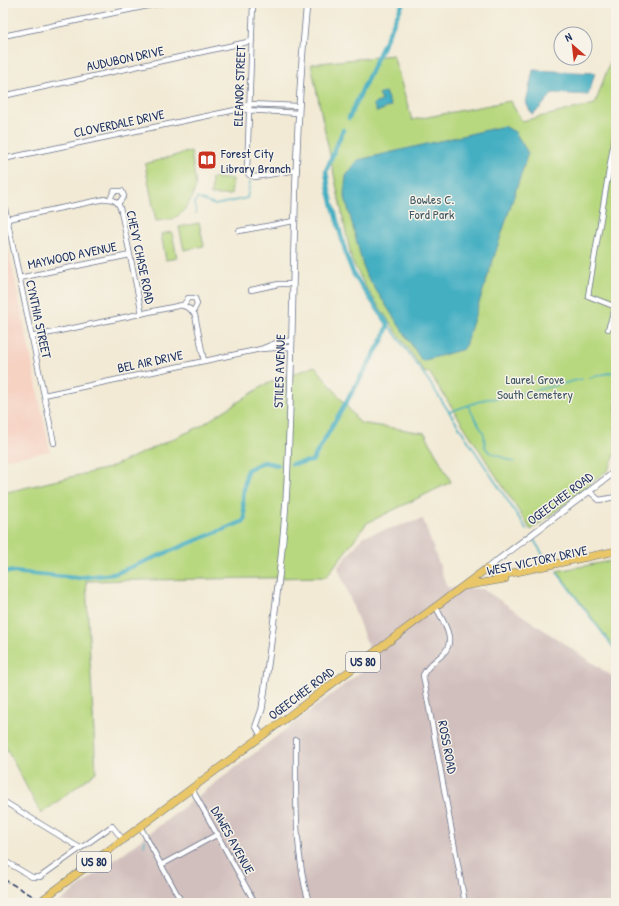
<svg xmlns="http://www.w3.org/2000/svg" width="619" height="906" font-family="'Patrick Hand',sans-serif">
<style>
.built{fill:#f6d2c3}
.industrial{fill:#d1bfbd}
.green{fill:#b8d87f;stroke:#6a846e}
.water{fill:#44afc2;stroke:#306f90}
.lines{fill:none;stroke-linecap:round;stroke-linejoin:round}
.stream{stroke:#44afc2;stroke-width:1.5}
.canal{stroke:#44afc2;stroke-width:4.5}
.minor-casing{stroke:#667088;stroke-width:6}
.tertiary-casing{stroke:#667088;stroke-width:7}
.primary-casing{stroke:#667088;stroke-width:8}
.minor{stroke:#fff;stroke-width:4.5}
.tertiary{stroke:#fff;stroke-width:5.5}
.primary{stroke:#e9c769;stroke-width:7}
.rail{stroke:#1b2f5e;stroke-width:1.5;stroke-dasharray:6 3;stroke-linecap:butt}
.primary-bridge-casing{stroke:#667088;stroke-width:8;stroke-linecap:butt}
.primary-bridge{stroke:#e9c769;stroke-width:7}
.labels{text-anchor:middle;stroke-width:3;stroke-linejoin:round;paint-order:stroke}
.shield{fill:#f7f3e8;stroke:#5d6a87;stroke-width:1}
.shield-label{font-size:12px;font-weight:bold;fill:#1b2f5e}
.street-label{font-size:13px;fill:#1b2f5e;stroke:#f7f3e8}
.poi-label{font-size:13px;fill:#1b2f5e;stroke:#f7f3e8;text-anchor:start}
.park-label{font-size:13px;fill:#425966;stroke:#f7f3e8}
</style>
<rect width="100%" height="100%" fill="#f7f3e8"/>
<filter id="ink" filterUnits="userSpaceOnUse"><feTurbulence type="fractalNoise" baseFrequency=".025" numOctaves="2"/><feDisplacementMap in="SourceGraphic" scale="8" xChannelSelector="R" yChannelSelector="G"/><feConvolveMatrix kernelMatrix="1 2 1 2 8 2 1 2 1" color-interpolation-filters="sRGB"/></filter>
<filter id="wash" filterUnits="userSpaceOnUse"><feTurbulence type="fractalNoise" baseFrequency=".012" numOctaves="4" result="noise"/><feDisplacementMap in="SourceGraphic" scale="16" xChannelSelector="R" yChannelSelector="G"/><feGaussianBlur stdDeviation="0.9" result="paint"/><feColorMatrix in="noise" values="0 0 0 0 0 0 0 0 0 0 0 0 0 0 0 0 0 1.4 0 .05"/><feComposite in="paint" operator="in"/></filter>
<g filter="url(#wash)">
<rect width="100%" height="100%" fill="#f2ead5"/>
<!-- built -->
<path class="built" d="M 9,251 L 50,451 L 3,460 L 3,252 Z"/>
<!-- industrial -->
<path class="industrial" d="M 423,519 L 447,587 L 483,589 L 615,678 L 616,903 L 58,903 L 374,662 L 338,567 L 364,536 Z"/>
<!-- green -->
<path class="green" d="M 616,45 L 616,453 L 608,470 L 531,530 L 429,372 L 425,373 L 367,289 L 352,261 L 311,64 L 393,55 L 412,120 L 510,101 L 522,121 L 595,104 Z
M 191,151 L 196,186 L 192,198 L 183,212 L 173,219 L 156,221 L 145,164 Z
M 212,178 L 233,179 L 231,195 L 211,195 Z
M 199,223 L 204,246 L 184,250 L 179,227 Z
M 172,232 L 177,258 L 166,260 L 161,234 Z
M 315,366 L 360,423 L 425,433 L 451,482 L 367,523 L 326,577 L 86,581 L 96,772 L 41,814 L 3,742 L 3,493 L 109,468 L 199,427 L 266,384 Z
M 616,560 L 616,650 L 557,571 Z"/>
<!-- water -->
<path class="water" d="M 533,70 L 595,73 L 588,95 L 553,93 L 540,108 L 532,114 L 526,103 Z
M 385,92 L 391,106 L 377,112 L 373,104 L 382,101 L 379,94 Z
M 504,126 L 515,132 L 528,153 L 464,349 L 422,361 L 365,273 L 344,193 L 346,176 L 358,160 Z"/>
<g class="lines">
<!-- stream -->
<path class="stream" d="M 196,213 L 195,202 L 197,198 L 215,205 L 247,198 L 250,182
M 388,324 L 428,380 L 527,530
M 589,378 L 616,371
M 468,406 L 484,434 L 485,447 L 489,452 L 514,462
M 449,412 L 486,399 L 503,398 L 582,379
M 532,537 L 547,561
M 557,572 L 616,651
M 144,846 L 145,840"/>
<!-- canal -->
<path class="canal" d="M 349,118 L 403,3
M 292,464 L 312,461 L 384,337 L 388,324 L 354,275 L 347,258 L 329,191 L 326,171 L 343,130
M 3,571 L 76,578 L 114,574 L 244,521 C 246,514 243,509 243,502 C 243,491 245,481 247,470 L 263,462 L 278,465"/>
</g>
</g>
<g filter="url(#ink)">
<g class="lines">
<!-- minor casing -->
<g class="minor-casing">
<path id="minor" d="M 253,3 L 247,171 L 249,175 L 255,177 L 297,170
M 3,36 L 162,3
M 3,96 L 252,41
M 246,110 L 299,113
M 3,159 L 240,109 L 248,104 L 299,106
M 3,199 L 54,443
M 110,199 L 114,191 L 122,191 L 124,196 L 118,204
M 3,220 L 105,199 C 115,198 119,203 121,211 L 142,314
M 239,231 L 294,221
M 19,278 L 130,255
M 251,290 L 279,284 L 292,284
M 183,306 L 188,298 L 195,298 L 197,304 L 193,312
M 616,307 L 588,296 L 616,128
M 608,329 L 616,306
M 31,337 L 182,305 L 190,309 L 195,315 L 204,361
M 261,349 L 291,347
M 44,395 L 261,349 L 273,344 L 292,340
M 589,491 L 599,500 L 616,497
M 436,607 C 443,622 458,641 442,655 C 434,662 428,665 423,675 L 465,903
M 296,740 C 296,793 294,851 309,903
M 192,789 L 255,903
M 3,801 L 80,848
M 141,828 L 182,903
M 3,860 L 32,877 L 40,877 L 112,826 L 124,841
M 161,865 L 218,834"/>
</g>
<!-- tertiary casing -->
<g class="tertiary-casing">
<path id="tertiary" d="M 486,569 L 616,471
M 262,737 L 256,726 L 262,709 C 272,634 283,559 287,483 C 295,323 291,163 307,3"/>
</g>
<!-- primary casing -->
<g class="primary-casing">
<path id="primary" d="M 464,586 L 505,579
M 46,897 L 486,569 L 498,576 L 616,551"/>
</g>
<!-- minor -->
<use href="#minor" class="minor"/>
<!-- tertiary -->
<use href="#tertiary" class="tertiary"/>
<!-- primary -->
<use href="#primary" class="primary"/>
<!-- rail -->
<path class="rail" d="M 3,879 L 45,903"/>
<!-- primary-bridge casing -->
<g class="primary-bridge-casing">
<path id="primary-bridge" d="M 38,903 L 46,897"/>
</g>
<!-- primary-bridge -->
<use href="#primary-bridge" class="primary-bridge"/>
</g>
</g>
<!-- icons -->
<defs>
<g id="library-square" transform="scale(1)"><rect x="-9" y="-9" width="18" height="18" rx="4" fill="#c8321e" stroke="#f7f3e8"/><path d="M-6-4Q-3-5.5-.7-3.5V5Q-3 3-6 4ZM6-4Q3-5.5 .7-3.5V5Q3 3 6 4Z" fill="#fff"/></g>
</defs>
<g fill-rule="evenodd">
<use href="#library-square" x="207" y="160"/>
</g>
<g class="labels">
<!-- shield labels -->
<g class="shield">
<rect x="346" y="652" width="34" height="20" rx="3"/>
<rect x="77" y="852" width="34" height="20" rx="3"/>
</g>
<g class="shield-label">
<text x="363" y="666">US 80</text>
<text x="94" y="866">US 80</text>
</g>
<!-- street labels -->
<g class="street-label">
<text transform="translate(125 58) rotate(-12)" y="5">AUDUBON DRIVE</text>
<text transform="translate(239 86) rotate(-88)" y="5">ELEANOR STREET</text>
<text transform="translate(119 123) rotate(-12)" y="5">CLOVERDALE DRIVE</text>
<text transform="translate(72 255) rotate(-12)" y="5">MAYWOOD AVENUE</text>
<text transform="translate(141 257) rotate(78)" y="5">CHEVY CHASE ROAD</text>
<text transform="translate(39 319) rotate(78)" y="5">CYNTHIA STREET</text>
<text transform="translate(150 361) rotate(-12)" y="5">BEL AIR DRIVE</text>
<text transform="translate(279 371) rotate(-88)" y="5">STILES AVENUE</text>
<text transform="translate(560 498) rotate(-37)" y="5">OGEECHEE ROAD</text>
<text transform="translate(537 560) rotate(-12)" y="5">WEST VICTORY DRIVE</text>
<text transform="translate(301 693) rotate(-37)" y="5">OGEECHEE ROAD</text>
<text transform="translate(448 747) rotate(79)" y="5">ROSS ROAD</text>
<text transform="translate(233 840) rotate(61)" y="5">DAWES AVENUE</text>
</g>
<!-- poi labels -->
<g class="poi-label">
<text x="221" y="158">Forest City<tspan x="221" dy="15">Library Branch</tspan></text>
</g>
<!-- park labels -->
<g class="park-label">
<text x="432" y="204">Bowles C.<tspan x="432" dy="15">Ford Park</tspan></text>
<text x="535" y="384">Laurel Grove<tspan x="535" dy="15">South Cemetery</tspan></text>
</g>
</g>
<!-- margin -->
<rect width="619" height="906" fill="none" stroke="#f7f3e8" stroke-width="16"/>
<!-- north arrow -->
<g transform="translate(573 46) rotate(332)"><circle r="19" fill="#f7f3e8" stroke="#9fa5b1"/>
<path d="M0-3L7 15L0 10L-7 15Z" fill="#c8321e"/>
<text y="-6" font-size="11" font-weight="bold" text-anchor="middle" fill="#1b2f5e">N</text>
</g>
</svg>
